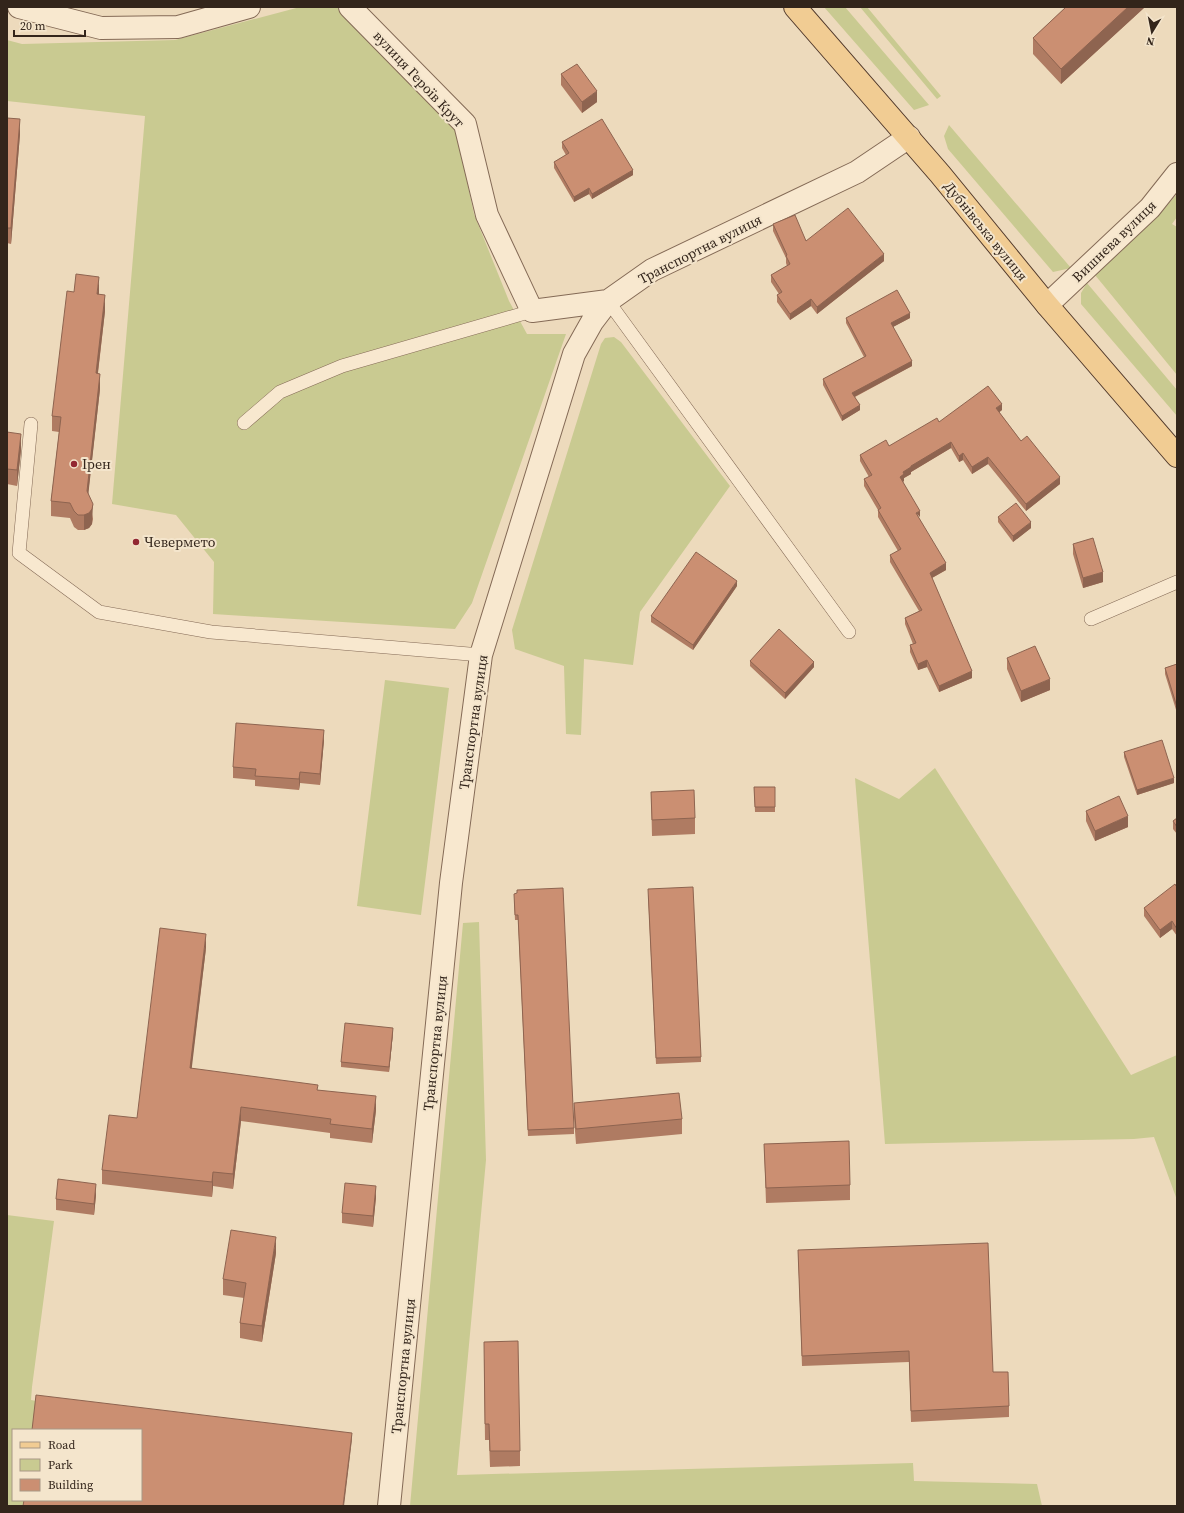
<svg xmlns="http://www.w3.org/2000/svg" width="1184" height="1513" font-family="'Source Serif 4',serif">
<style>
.green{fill:#c9ca91}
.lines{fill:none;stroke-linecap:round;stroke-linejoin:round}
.service-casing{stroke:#846a56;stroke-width:14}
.minor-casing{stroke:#846a56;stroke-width:24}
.primary-casing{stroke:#51392b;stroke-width:24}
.service{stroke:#f8e8cf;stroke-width:13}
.minor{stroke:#f8e8cf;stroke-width:22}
.primary{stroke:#f1cc93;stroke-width:22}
.wall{fill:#af7b62}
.shaded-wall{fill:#8e6450}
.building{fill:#cb8f72;stroke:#8e6450}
.poi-dot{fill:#922731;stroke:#f4e5cc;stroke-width:1.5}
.labels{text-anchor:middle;stroke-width:4;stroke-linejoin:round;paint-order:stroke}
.street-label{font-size:14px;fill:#33251b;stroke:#f4e5cc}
.poi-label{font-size:14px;fill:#33251b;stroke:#f4e5cc;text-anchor:start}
</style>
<rect width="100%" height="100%" fill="#eddabc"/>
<!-- green -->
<path class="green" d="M 300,7 L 337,7 L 455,126 L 474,214 L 509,301 L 527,334 L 566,334 L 472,603 L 455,629 L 213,614 L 214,562 L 176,515 L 112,504 L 145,116 L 7,101 L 7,40 L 22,44 L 175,40 Z
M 824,7 L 845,7 L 929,105 L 914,110 Z
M 860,7 L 867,7 L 941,96 L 937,99 Z
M 949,125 L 1071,268 L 1053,272 L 948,149 L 944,136 Z
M 1177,194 L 1177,217 L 1172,224 L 1177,227 L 1177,375 L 1095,275 L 1158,216 Z
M 1087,283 L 1177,390 L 1177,416 L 1081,304 L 1081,293 Z
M 614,337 L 621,342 L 730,486 L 640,612 L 633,665 L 584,659 L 581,735 L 566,734 L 564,666 L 515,649 L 512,630 L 601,344 L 605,338 Z
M 385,680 L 449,688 L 421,915 L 357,906 Z
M 935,768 L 1131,1075 L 1177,1055 L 1177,1200 L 1154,1137 L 1134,1139 L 885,1144 L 855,778 L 899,799 Z
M 479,922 L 486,1160 L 457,1475 L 913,1463 L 914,1481 L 1037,1484 L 1042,1506 L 410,1506 L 463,923 Z
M 7,1215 L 54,1221 L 32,1387 L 31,1400 L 36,1401 L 33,1430 L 13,1430 L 13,1500 L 24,1500 L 24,1506 L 7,1506 Z"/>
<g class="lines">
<!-- service casing -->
<g class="service-casing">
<path id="service" d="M 608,301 L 849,632
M 244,423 L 280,392 L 342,366 L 532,311
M 31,424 L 19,553 L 99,612 L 211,632 L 481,655
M 1091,619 L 1177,582"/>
</g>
<!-- minor casing -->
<g class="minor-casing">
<path id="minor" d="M 19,7 L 101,28 L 178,27 L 249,7
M 350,7 L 465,124 L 487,215 L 532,311 L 608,301
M 1047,305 L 1150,208 L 1177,174
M 389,1506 L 451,883 L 481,655 L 574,354 L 592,322 L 608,301 L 652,270 L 857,172 L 909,137"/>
</g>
<!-- primary casing -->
<g class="primary-casing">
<path id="primary" d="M 795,7 L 940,174 L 1047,305 L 1177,456"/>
</g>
<!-- service -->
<use href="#service" class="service"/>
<!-- minor -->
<use href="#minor" class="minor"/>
<!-- primary -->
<use href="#primary" class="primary"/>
</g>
<!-- wall -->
<path class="wall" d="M 1066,7 L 1145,7 L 1061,84 L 1033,54 L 1033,38 Z
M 561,74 L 597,102 L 582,113 L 561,85 Z
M 7,118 L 20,134 L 11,244 L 7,243 Z
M 562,142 L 633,175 L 592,199 L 589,194 L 574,202 L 554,168 L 554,162 L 566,155 L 562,148 Z
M 773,224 L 806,241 L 884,261 L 817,314 L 811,306 L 790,320 L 777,302 L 777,295 L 779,294 L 771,282 L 771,275 L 787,266 L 786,263 L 786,258 L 773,231 Z
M 74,292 L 99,292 L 99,295 L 105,311 L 98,373 L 100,389 L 88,494 L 93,519 L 92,524 L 89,528 L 84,530 L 78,530 L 74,527 L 70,518 L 51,516 L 51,501 L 59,432 L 52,431 L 52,416 Z
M 846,318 L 910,318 L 893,327 L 912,366 L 855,397 L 860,410 L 842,421 L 823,385 L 823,379 L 864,357 L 846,323 Z
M 1002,410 L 999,412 L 1021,441 L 1060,484 L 1026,511 L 988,464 L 972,474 L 963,460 L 959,462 L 951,448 L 911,472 L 911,474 L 904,478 L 904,481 L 903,482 L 919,518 L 946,570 L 932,578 L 972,678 L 939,692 L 927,667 L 918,670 L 910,652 L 910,645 L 913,644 L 905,624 L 905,618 L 919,611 L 890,562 L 890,555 L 898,551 L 878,517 L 878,510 L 864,486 L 864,479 L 869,477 L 860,461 L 860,455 L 889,446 L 939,422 Z
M 7,432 L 21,450 L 17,486 L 7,484 Z
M 998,517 L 1031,528 L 1013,542 L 998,522 Z
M 1073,544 L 1103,582 L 1083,588 L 1073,554 Z
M 737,586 L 693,650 L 651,622 L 651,616 Z
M 1007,658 L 1050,690 L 1021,702 L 1007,669 Z
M 750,661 L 814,667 L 785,699 L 750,666 Z
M 1177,664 L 1177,713 L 1165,674 L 1165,668 Z
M 324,740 L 320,785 L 300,783 L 299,790 L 255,786 L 255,780 L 233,778 L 233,767 Z
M 1124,752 L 1174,783 L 1137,795 L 1124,757 Z
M 754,787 L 775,787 L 775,812 L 755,812 Z
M 651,792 L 695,818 L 695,834 L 652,836 Z
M 1086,811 L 1128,827 L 1095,841 L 1086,821 Z
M 1177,818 L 1177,834 L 1173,829 L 1173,821 Z
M 1177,885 L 1177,936 L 1172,929 L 1160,938 L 1144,916 L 1144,908 Z
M 648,894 L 701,1057 L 701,1062 L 656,1064 Z
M 514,899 L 574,1128 L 574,1134 L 528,1136 L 518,920 L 515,920 Z
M 206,948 L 191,1069 L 318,1090 L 376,1110 L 372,1143 L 330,1138 L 330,1133 L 241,1121 L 233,1189 L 213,1186 L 212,1197 L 102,1184 L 102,1170 L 137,1118 Z
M 393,1033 L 389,1072 L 341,1067 L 341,1062 Z
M 574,1103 L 682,1119 L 682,1134 L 576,1144 L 574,1118 Z
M 764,1144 L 850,1185 L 850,1200 L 766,1203 Z
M 96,1195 L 94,1215 L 56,1210 L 56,1199 Z
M 376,1197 L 373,1227 L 342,1223 L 342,1213 Z
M 798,1250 L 993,1372 L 1009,1406 L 1009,1417 L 911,1422 L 909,1362 L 802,1366 Z
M 276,1253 L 262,1342 L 240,1338 L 240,1323 L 244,1298 L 223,1295 L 223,1279 Z
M 484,1358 L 520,1451 L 520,1466 L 490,1467 L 489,1440 L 485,1440 Z"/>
<!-- shaded-wall -->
<path class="shaded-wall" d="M 1128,7 L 1145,7 L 1061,84 L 1061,69 Z
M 597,91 L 597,102 L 582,113 L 582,102 Z
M 20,119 L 20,134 L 11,244 L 11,228 Z
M 633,170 L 633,175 L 592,199 L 592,194 Z
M 589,188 L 589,194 L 574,202 L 574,197 Z
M 884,254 L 884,261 L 817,314 L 817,307 Z
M 99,277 L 99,292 L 97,310 L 97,294 Z
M 105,295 L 105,311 L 96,388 L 96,373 Z
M 811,299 L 811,306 L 790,320 L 790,314 Z
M 910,313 L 910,318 L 891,328 L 891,323 Z
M 912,361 L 912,366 L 852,398 L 852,393 Z
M 100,374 L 100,389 L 87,506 L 87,491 Z
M 1002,404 L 1002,410 L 996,415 L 996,408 Z
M 860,405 L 860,410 L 842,421 L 842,416 Z
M 21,434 L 21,450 L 17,486 L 17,470 Z
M 951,442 L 951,448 L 911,472 L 911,474 L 904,478 L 904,481 L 900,483 L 900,477 L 903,472 L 911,466 Z
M 963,453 L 963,460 L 959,462 L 959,456 Z
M 988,457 L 988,464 L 972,474 L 972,467 Z
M 1060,477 L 1060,484 L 1026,511 L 1026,504 Z
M 93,504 L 92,524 L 89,528 L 84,530 L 84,515 Z
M 920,511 L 920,517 L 916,513 Z
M 1031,522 L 1031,528 L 1013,542 L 1013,536 Z
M 946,563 L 946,570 L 930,579 L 930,573 Z
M 1103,572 L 1103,582 L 1083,588 L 1083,578 Z
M 737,581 L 737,586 L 693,650 L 693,645 Z
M 927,660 L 927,667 L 918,670 L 918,664 Z
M 814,662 L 814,667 L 785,699 L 785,693 Z
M 972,671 L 972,678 L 939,692 L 939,686 Z
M 1050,679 L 1050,690 L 1021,702 L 1021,691 Z
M 324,730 L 324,740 L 320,785 L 320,774 Z
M 300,772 L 300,783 L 299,790 L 299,779 Z
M 1174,778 L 1174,783 L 1137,795 L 1137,790 Z
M 1128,816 L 1128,827 L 1095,841 L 1095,831 Z
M 1172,921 L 1172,929 L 1160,938 L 1160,930 Z
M 206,934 L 206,948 L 190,1083 L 190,1068 Z
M 393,1028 L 393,1033 L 389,1072 L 389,1067 Z
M 376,1096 L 376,1110 L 372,1143 L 372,1129 Z
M 241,1107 L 241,1121 L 233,1189 L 233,1174 Z
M 213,1172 L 213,1186 L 212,1197 L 212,1182 Z
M 96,1184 L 96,1195 L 94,1215 L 94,1204 Z
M 376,1186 L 376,1197 L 373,1227 L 373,1216 Z
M 276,1237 L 276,1253 L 262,1342 L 262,1326 Z
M 352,1433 L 352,1439 L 344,1506 L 343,1506 Z"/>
<!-- building -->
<path class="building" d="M 1066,7 L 1128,7 L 1061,69 L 1033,38 Z
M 577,64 L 597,91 L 582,102 L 561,74 Z
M 7,118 L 20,119 L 11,228 L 7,228 Z
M 602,119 L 633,170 L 592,194 L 589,188 L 574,197 L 554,162 L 569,153 L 562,142 Z
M 848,208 L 884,254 L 817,307 L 811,299 L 790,314 L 777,295 L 782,292 L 771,275 L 790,264 L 786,256 L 787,255 L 773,224 L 795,215 L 806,241 Z
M 76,274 L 99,277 L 97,294 L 105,295 L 96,373 L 100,374 L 87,491 L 93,504 L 92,509 L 89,513 L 84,515 L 78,515 L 74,511 L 70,503 L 51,501 L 61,417 L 52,416 L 67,291 L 74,292 Z
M 897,290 L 910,313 L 891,323 L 912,361 L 852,393 L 860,405 L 842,416 L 823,379 L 866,356 L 846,318 Z
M 988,386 L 1002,404 L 996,408 L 1021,441 L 1027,436 L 1060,477 L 1026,504 L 988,457 L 972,467 L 963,453 L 959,456 L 951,442 L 911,466 L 911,467 L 903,472 L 904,474 L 900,477 L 920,511 L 916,513 L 946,563 L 930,573 L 972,671 L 939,686 L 927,660 L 918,664 L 910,645 L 916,643 L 905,618 L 922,610 L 890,555 L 901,549 L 878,510 L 881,508 L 864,479 L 872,475 L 860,455 L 886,440 L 889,446 L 937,418 L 939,422 Z
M 7,432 L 21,434 L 17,470 L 7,469 Z
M 1016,503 L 1031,522 L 1013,536 L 998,517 Z
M 1093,538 L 1103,572 L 1083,578 L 1073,544 Z
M 696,552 L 737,581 L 693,645 L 651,616 Z
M 779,629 L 814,662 L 785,693 L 750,661 Z
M 1035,646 L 1050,679 L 1021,691 L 1007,658 Z
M 1177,664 L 1177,707 L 1165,668 Z
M 236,723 L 324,730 L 320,774 L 300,772 L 299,779 L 255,776 L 256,769 L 233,767 Z
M 1162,740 L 1174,778 L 1137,790 L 1124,752 Z
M 754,787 L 775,787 L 775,807 L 755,807 Z
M 694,790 L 695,818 L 652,820 L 651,792 Z
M 1119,796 L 1128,816 L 1095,831 L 1086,811 Z
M 1177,818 L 1177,827 L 1173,821 Z
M 1175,884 L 1176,886 L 1177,885 L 1177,929 L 1172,921 L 1160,930 L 1144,908 Z
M 693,887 L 701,1057 L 656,1058 L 648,889 Z
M 563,888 L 574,1128 L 528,1130 L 518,915 L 515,915 L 514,894 L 517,893 L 517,890 Z
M 160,928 L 206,934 L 190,1068 L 318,1085 L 317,1090 L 376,1096 L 372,1129 L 330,1124 L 331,1119 L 241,1107 L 233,1174 L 213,1172 L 212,1182 L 102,1170 L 109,1115 L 137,1118 Z
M 345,1023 L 393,1028 L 389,1067 L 341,1062 Z
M 679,1093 L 682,1119 L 576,1129 L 574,1103 Z
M 849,1141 L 850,1185 L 766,1188 L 764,1144 Z
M 58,1179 L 96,1184 L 94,1204 L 56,1199 Z
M 345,1183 L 376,1186 L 373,1216 L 342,1213 Z
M 231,1230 L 276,1237 L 262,1326 L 240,1323 L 246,1283 L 223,1279 Z
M 988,1243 L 993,1372 L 1008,1372 L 1009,1406 L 911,1411 L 909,1351 L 802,1356 L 798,1250 Z
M 518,1341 L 520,1451 L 490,1451 L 489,1424 L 485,1424 L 484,1342 Z
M 36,1395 L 352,1433 L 343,1506 L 23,1506 L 24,1500 L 141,1500 L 141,1430 L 32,1430 Z"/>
<!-- markers -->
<g class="poi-dot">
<circle cx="74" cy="464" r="4"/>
<circle cx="136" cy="542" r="4"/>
</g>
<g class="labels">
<!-- street labels -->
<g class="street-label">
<text transform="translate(419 79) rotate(47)" y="5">вулиця Героїв Крут</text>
<text transform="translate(986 231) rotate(51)" y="5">Дубнівська вулиця</text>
<text transform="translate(1114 241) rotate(-44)" y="5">Вишнева вулиця</text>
<text transform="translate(700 249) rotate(-27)" y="5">Транспортна вулиця</text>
<text transform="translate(473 722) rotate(-82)" y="5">Транспортна вулиця</text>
<text transform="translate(435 1043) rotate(-84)" y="5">Транспортна вулиця</text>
<text transform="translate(403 1366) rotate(-84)" y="5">Транспортна вулиця</text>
</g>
<!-- poi labels -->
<g class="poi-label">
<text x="82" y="469">Ірен</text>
<text x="144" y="547">Чевермето</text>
</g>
</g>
<!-- border -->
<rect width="1184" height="1513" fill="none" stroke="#33251b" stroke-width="16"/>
<!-- legend -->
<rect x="12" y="1429" width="130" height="72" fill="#f4e5cc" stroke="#a79885"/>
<rect x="20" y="1442" width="20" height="6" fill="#f1cc93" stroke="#a79885"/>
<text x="48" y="1449" font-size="12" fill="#33251b">Road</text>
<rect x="20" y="1459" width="20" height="12" fill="#c9ca91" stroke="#a79885"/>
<text x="48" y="1469" font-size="12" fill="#33251b">Park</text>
<rect x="20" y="1479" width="20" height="12" fill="#cb8f72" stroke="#a79885"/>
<text x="48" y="1489" font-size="12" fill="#33251b">Building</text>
<!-- north arrow -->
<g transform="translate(1152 32) rotate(190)" stroke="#f4e5cc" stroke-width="3" paint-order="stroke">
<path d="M0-3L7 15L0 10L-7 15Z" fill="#33251b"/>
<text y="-6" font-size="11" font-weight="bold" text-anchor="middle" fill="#33251b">N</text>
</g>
<!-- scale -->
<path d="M14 30v6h71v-6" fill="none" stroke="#33251b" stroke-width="2"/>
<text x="20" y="30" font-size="12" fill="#33251b" stroke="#f4e5cc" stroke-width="3" paint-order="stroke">20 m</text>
</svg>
